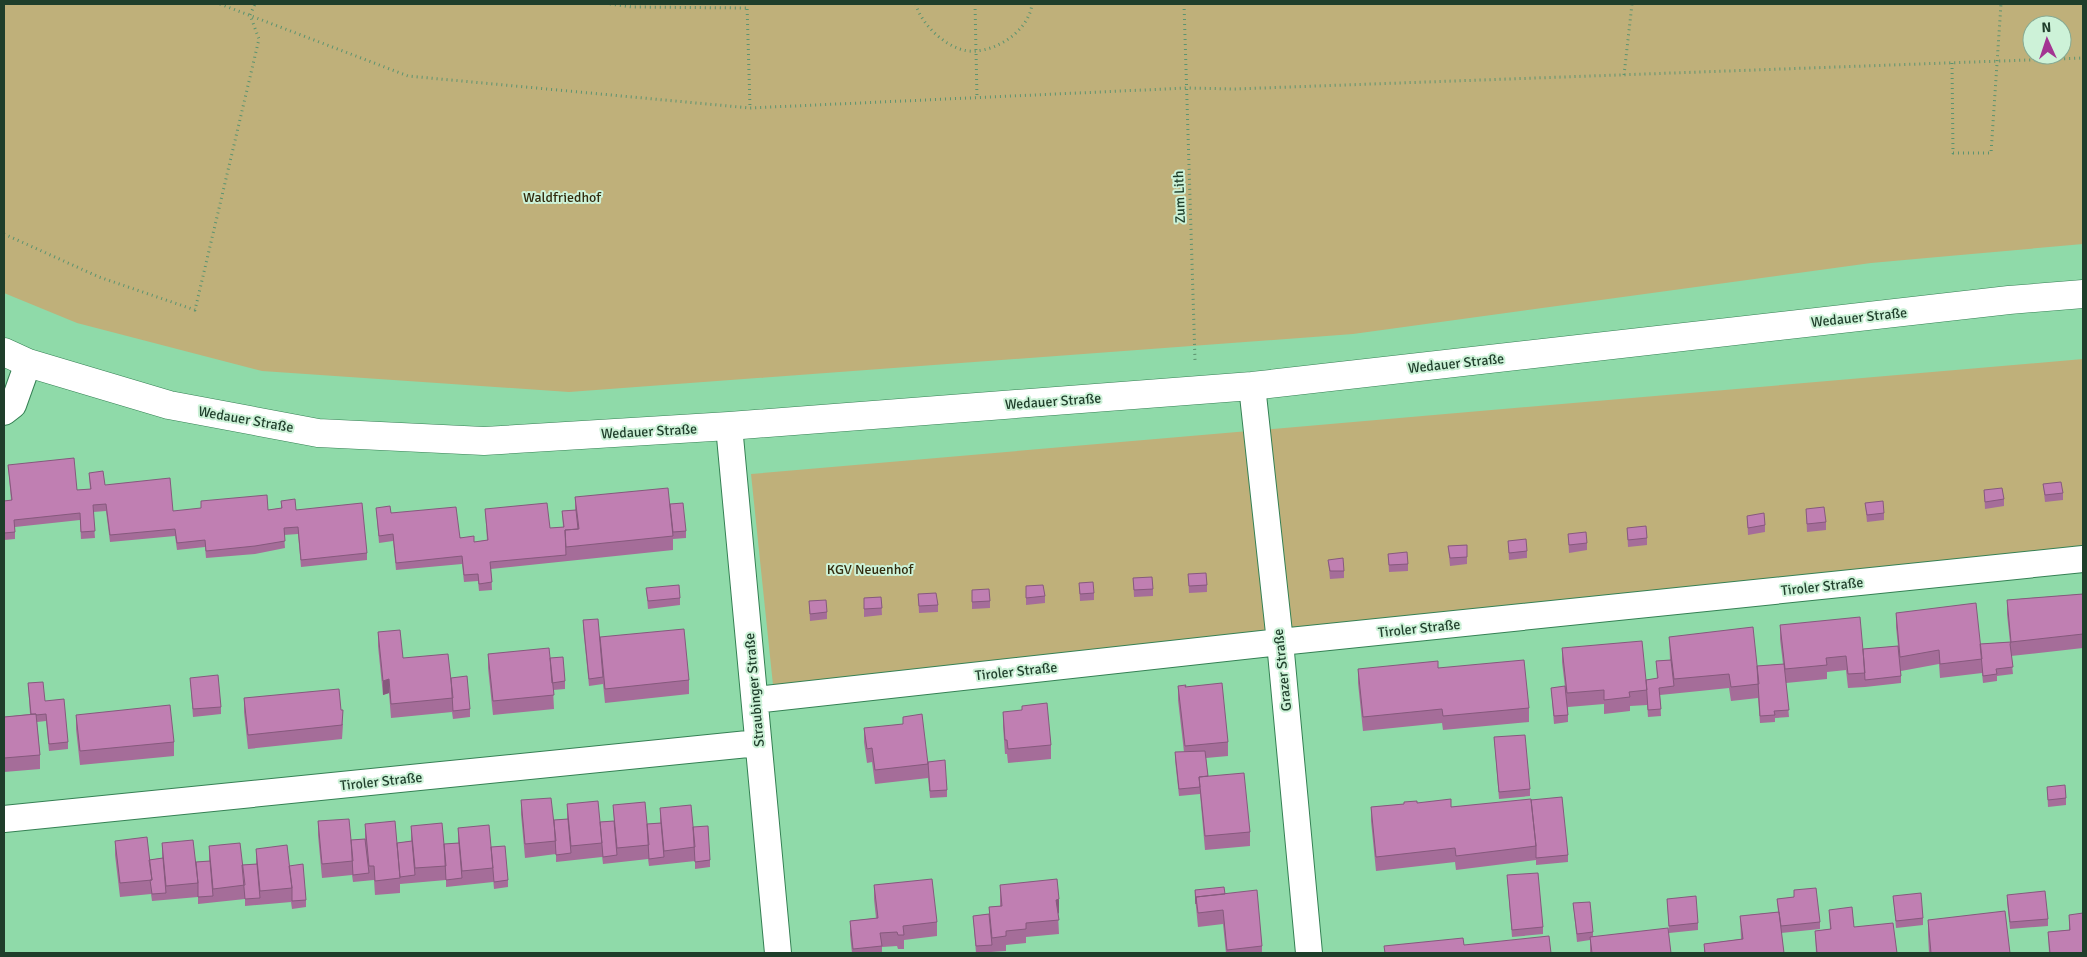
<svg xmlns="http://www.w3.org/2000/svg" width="2087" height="957" font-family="Signika,sans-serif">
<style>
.green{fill:#bfb07a;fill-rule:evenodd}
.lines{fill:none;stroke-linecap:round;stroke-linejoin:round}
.street-casing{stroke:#358054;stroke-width:28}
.secondary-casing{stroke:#358054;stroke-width:29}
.path{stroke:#5c936f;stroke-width:3;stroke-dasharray:1 4;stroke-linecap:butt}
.street{stroke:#fff;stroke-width:26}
.secondary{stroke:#fff;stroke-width:28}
.wall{fill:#a56d99}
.shaded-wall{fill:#86597d}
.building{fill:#c07fb2;stroke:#86597d}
.labels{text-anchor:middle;stroke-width:4;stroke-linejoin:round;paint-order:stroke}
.park-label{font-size:14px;fill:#322a0d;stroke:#cdf2d8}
.street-label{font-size:14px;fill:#1f3e2b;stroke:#cdf2d8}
</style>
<rect width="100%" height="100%" fill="#8fdaa9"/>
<!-- green -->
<path class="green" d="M 4,4 L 2083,4 L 2083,244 L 1871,263 L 1353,334 L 569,392 L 262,371 L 77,323 L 4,293 ZM 2032,25 L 2062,25 L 2062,55 L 2032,55 Z
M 2083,359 L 2083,547 L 773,685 L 751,474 Z"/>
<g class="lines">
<!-- street casing -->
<g class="street-casing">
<path id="street" d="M 1252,386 L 1280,642 L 1309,953
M 4,412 L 13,405 L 28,363
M 729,426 L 778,953
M 755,700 L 1280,642 L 2083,559
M 4,819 L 758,743"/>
</g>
<!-- secondary casing -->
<g class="secondary-casing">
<path id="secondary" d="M 4,352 L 28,363 L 169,405 L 318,433 L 484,441 L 729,426 L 1252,386 L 2009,300 L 2083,294"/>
</g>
<!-- path -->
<path class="path" d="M 220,4 L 408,76 L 750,108 L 1187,88 L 1235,89 L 2083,58
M 610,4 L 632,7 L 747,8
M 747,4 L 750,108
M 916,4 C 921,26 952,54 976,51 C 1001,49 1029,29 1032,4
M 975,4 L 977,98
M 1184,4 L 1195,360
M 1952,63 L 1953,153 L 1991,153 L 2001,4
M 1624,75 L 1632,4
M 4,234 L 99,277 L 195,310 L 259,39 L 250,15 L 255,4"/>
<!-- street -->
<use href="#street" class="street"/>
<!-- secondary -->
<use href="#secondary" class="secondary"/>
</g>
<!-- wall -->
<path class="wall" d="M 8,465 L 77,490 L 90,489 L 89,473 L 105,485 L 173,511 L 268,510 L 281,508 L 281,501 L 367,553 L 367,560 L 301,567 L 298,534 L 284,535 L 285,548 L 255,554 L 206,558 L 205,547 L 177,550 L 175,536 L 110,542 L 106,511 L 93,512 L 95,538 L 81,539 L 80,520 L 15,527 L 15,539 L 4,540 L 4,501 L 11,500 Z
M 2043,484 L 2063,493 L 2063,500 L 2045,502 Z
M 1984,490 L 2004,499 L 2004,506 L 1985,509 Z
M 575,497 L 670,504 L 686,531 L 686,538 L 673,539 L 673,550 L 491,569 L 492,590 L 479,591 L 478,581 L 464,582 L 462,564 L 396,570 L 393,541 L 379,543 L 376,508 L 474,542 L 487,540 L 485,509 L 550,528 L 563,527 L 562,511 L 575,510 Z
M 1865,503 L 1884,513 L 1884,520 L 1867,522 Z
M 1806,509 L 1826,522 L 1826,530 L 1807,532 Z
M 1747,516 L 1765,525 L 1765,532 L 1748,535 Z
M 1627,528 L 1647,538 L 1647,545 L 1628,547 Z
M 1568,534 L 1587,543 L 1587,550 L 1569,553 Z
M 1508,541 L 1527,551 L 1527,558 L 1509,560 Z
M 1467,545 L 1467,564 L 1450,566 L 1448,546 Z
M 1388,554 L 1408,564 L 1408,571 L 1389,572 Z
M 1328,560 L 1344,571 L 1344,578 L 1330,579 Z
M 1188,574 L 1207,585 L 1207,592 L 1189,593 Z
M 1133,578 L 1153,589 L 1153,596 L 1134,597 Z
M 1079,583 L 1094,593 L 1094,600 L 1080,601 Z
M 1026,586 L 1045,596 L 1045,603 L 1026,605 Z
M 646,588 L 680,598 L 680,605 L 648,609 Z
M 972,590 L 990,601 L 990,608 L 972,609 Z
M 918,594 L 938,605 L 938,612 L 919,613 Z
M 2083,594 L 2083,648 L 2011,656 L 2013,674 L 1997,676 L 1997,681 L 1983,683 L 1982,673 L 1940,678 L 1939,664 L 1901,671 L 1901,683 L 1865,687 L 1848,688 L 1846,670 L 1827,672 L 1827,679 L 1786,683 L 1789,717 L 1775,718 L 1775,722 L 1760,723 L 1758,698 L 1731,701 L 1729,688 L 1660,695 L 1661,716 L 1648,717 L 1647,703 L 1647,705 L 1630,706 L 1630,711 L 1604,714 L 1604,704 L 1568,707 L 1568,722 L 1554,724 L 1551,688 L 1565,687 L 1562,662 L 1562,648 L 1646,680 L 1657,679 L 1656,661 L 1670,660 L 1669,637 L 1757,666 L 1783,664 L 1780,639 L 1780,625 L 1863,649 L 1898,646 L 1896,627 L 1896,613 L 1980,644 L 2010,642 L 2007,614 L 2007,600 Z
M 881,597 L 882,615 L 864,617 L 864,598 Z
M 809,601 L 827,612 L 827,619 L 810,621 Z
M 583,620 L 600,637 L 689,680 L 689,694 L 605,703 L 603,684 L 589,686 L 583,627 Z
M 378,632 L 403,658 L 451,678 L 470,709 L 470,717 L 453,719 L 452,712 L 391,718 L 389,693 L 383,695 L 378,646 Z
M 488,654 L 550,658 L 565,681 L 565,689 L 553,690 L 554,709 L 493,715 L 488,668 Z
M 1438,668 L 1529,708 L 1529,722 L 1443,730 L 1442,723 L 1363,731 L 1358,683 L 1358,669 Z
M 190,678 L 221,707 L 221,714 L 193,717 Z
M 28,683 L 68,742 L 68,749 L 49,751 L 46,721 L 37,722 L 40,755 L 40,769 L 4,772 L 4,717 L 30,714 Z
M 1178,686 L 1186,687 L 1228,742 L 1228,756 L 1206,758 L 1208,776 L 1250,832 L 1250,846 L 1205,850 L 1200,794 L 1179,796 L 1175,760 L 1175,752 L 1184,752 L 1178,700 Z
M 244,698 L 343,724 L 342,739 L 248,749 L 244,712 Z
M 1003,712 L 1051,745 L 1051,759 L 1008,763 L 1007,754 L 1005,754 L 1003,726 Z
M 76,715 L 174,742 L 174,756 L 80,765 L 76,729 Z
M 864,728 L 928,762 L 947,790 L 947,797 L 930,798 L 928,778 L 875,784 L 872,762 L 867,763 L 864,742 Z
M 1494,737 L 1530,789 L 1530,796 L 1499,799 Z
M 2047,787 L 2066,798 L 2066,805 L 2048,807 Z
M 521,800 L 554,820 L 567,819 L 567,804 L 600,822 L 614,821 L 613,805 L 647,824 L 660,823 L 660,808 L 693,827 L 710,860 L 710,867 L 695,869 L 695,861 L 649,866 L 648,859 L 603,864 L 602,856 L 602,857 L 556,862 L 556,854 L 525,858 L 521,814 Z
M 1531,800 L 1568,855 L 1568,862 L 1536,865 L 1536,860 L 1456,870 L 1455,862 L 1376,871 L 1371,821 L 1371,807 L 1417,803 L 1451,807 Z
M 318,821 L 351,840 L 365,839 L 365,824 L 397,843 L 411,841 L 411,826 L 444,844 L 458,843 L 458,828 L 491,847 L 508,880 L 508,887 L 494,889 L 493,878 L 493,882 L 446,887 L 446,878 L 446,880 L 400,884 L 400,893 L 375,895 L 374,880 L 353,882 L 352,875 L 322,878 L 318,835 Z
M 115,841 L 149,860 L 162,858 L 162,843 L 196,862 L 209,861 L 209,846 L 242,865 L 256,864 L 256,849 L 289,866 L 306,900 L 306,907 L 292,909 L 291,902 L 245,906 L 245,899 L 198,904 L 198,897 L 152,901 L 151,894 L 120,897 L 115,855 Z
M 1507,875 L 1543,927 L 1543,934 L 1512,937 Z
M 874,885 L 937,922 L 937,936 L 904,940 L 904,949 L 898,949 L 897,946 L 882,947 L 882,953 L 852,953 L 850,935 L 850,921 L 876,918 L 874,899 Z
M 1000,885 L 1059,913 L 1058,914 L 1059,934 L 1026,937 L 1026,943 L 1006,945 L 1006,951 L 976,953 L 973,916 L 989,914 L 989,907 L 1000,906 Z
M 1195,890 L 1225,894 L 1262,946 L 1262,953 L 1226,953 L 1223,924 L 1198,927 L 1195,897 Z
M 1794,890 L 1820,922 L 1820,929 L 1781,933 L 1784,953 L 1704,953 L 1704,944 L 1741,939 L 1740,916 L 1778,912 L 1777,899 L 1794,897 Z
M 2007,895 L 2048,919 L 2048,926 L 2010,929 L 2007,902 Z
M 1893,896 L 1923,918 L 1923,925 L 1896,928 Z
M 1667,899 L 1698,923 L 1698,930 L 1669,933 Z
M 1573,903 L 1593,932 L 1593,936 L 1671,953 L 1590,953 L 1590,940 L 1577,942 Z
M 1829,910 L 1854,927 L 1897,953 L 1816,953 L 1815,931 L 1830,929 Z
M 2069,915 L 2083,953 L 2049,953 L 2048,932 L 2069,930 Z
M 1928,920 L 2010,953 L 1929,953 L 1928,934 Z"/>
<!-- shaded-wall -->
<path class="shaded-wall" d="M 389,679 L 389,693 L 383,695 L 383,681 Z
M 1059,899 L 1059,913 L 1056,914 L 1056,900 Z"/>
<!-- building -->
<path class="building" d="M 74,458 L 77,490 L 91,489 L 89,473 L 103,471 L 105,485 L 170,478 L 173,511 L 201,508 L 201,501 L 267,495 L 268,510 L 282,508 L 281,501 L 295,499 L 296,510 L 362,503 L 367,553 L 301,560 L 298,527 L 284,528 L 285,541 L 255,546 L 206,551 L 205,540 L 177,543 L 175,529 L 110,535 L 106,504 L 93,505 L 95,531 L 81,532 L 80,513 L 14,520 L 15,532 L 4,533 L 4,501 L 12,500 L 8,465 Z
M 2061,482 L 2063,493 L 2045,495 L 2043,484 Z
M 668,488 L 673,536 L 566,547 L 565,530 L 579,529 L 575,497 Z
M 2002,488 L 2004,499 L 1985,502 L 1984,490 Z
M 1883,501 L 1884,513 L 1867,515 L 1865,503 Z
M 547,503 L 550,528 L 564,527 L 562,511 L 576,510 L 578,529 L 565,530 L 566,555 L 490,562 L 492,582 L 479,584 L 478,574 L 464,575 L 462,556 L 396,563 L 393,534 L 379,536 L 376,508 L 390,506 L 391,513 L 456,507 L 460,538 L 474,536 L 474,542 L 488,540 L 485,509 Z
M 683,503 L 686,531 L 673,532 L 670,504 Z
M 1824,507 L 1826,522 L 1807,524 L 1806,509 Z
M 1764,513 L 1765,525 L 1748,528 L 1747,516 Z
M 1646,526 L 1647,538 L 1628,540 L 1627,528 Z
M 1586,532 L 1587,543 L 1569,545 L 1568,534 Z
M 1526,539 L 1527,551 L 1509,553 L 1508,541 Z
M 1467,545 L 1467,557 L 1450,558 L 1448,546 Z
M 1407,552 L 1408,564 L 1389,565 L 1388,554 Z
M 1343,558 L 1344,571 L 1330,571 L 1328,560 Z
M 1206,573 L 1207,585 L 1189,586 L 1188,574 Z
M 1152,577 L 1153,589 L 1134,590 L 1133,578 Z
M 1093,582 L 1094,593 L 1080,594 L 1079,583 Z
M 679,585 L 680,598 L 648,601 L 646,588 Z
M 1043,585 L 1045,596 L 1026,598 L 1026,586 Z
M 989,589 L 990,601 L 972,602 L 972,590 Z
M 936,593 L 938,605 L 919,606 L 918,594 Z
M 2083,594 L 2083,634 L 2011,642 L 2007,600 Z
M 881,597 L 882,608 L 864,609 L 864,598 Z
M 826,600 L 827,612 L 810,614 L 809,601 Z
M 1976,603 L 1982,659 L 1940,664 L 1939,650 L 1900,657 L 1896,613 Z
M 1860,617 L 1865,673 L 1848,674 L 1846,656 L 1826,658 L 1827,665 L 1785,669 L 1780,625 Z
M 598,619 L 603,677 L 589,679 L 583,620 Z
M 1753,627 L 1759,684 L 1731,687 L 1729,674 L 1674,679 L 1669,637 Z
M 684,629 L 689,680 L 605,689 L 600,637 Z
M 400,630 L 403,658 L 448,654 L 453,698 L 391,704 L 389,679 L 383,681 L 378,632 Z
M 1642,641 L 1647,690 L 1629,692 L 1630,697 L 1604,700 L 1604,690 L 1567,693 L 1562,648 Z
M 2011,642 L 2010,644 L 2013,667 L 1996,669 L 1997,674 L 1983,676 L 1980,644 Z
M 1898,646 L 1901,676 L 1865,680 L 1863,649 Z
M 549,648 L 554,695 L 493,701 L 488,654 Z
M 563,657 L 565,681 L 552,683 L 550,658 Z
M 1524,660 L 1529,708 L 1443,716 L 1442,709 L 1363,717 L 1358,669 L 1438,661 L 1438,668 Z
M 1671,660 L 1674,686 L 1659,688 L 1661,709 L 1648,710 L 1646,680 L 1658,678 L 1656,661 Z
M 1784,664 L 1789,710 L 1774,711 L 1775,715 L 1760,716 L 1757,666 Z
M 218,675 L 221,707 L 193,709 L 190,678 Z
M 467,676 L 470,709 L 453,711 L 451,678 Z
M 43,682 L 45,701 L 64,699 L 68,742 L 49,744 L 46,714 L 36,715 L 36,714 L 31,714 L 28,683 Z
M 1222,683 L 1228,742 L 1185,746 L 1178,686 L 1186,685 L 1185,687 Z
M 1565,686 L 1568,715 L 1554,716 L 1551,688 Z
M 339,689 L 341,710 L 343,710 L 342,725 L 248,735 L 244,698 Z
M 1047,703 L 1051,745 L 1008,749 L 1007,740 L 1005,740 L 1003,712 L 1022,710 L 1022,706 Z
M 170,705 L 174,742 L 80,751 L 76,715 Z
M 36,714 L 40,755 L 4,758 L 4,717 Z
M 922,714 L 928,764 L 875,770 L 872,748 L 867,749 L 864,728 L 903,724 L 903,717 Z
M 1525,735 L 1530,789 L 1499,792 L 1494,737 Z
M 1205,751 L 1208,776 L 1199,777 L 1200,787 L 1179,789 L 1175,752 Z
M 945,760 L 947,790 L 930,791 L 928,762 Z
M 1244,773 L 1250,832 L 1205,836 L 1199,777 Z
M 2065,785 L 2066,798 L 2048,800 L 2047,787 Z
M 1562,797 L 1568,855 L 1536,858 L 1536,846 L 1531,800 Z
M 551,798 L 556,841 L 525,844 L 521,800 Z
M 1451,799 L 1451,807 L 1531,799 L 1536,846 L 1456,856 L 1455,848 L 1376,857 L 1371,807 L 1404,804 L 1404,802 L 1417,801 L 1417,803 Z
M 598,801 L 602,843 L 571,846 L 567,804 Z
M 645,802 L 649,845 L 617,848 L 613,805 Z
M 691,805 L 695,847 L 664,851 L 660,808 Z
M 349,819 L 353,861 L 322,864 L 318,821 Z
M 568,819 L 571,853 L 556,855 L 554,820 Z
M 395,821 L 400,878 L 375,881 L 374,866 L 369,866 L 365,824 Z
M 614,821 L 617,855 L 603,857 L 600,822 Z
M 442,823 L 446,866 L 415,868 L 411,826 Z
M 661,823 L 664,857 L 649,859 L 647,824 Z
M 489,825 L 493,868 L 462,871 L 458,828 Z
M 708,826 L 710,860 L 695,862 L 693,827 Z
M 147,837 L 152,880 L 120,883 L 115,841 Z
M 365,839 L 369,873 L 353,875 L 351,840 Z
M 193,840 L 198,883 L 166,886 L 162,843 Z
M 412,841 L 415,875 L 400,877 L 397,843 Z
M 240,843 L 245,885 L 213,889 L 209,846 Z
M 459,843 L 462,878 L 446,880 L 444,844 Z
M 287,845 L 292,888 L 260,891 L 256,849 Z
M 505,846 L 508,880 L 494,882 L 491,847 Z
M 163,858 L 166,893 L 152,894 L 150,880 L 152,880 L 149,860 Z
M 210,861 L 213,896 L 198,897 L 198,883 L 196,862 Z
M 257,864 L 260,898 L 245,899 L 242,865 Z
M 303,864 L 306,900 L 292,901 L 292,888 L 289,866 Z
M 1538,873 L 1543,927 L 1512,930 L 1507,875 Z
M 932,879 L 937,922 L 903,926 L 904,935 L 898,935 L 897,932 L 880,933 L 882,946 L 853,949 L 850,921 L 878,918 L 874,885 Z
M 1057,879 L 1059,899 L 1056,900 L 1059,920 L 1026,923 L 1026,929 L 1006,931 L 1006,936 L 992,938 L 989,907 L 1002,906 L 1000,885 Z
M 1224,887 L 1225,894 L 1196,897 L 1196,904 L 1195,890 Z
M 1816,888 L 1820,922 L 1781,926 L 1777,899 L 1794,897 L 1794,890 Z
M 1257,890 L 1262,946 L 1227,950 L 1223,910 L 1198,913 L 1196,897 Z
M 2045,891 L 2048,919 L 2010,922 L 2007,895 Z
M 1921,893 L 1923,918 L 1896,921 L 1893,896 Z
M 1696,896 L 1698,923 L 1669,926 L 1667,899 Z
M 1590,902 L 1593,932 L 1577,934 L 1573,903 Z
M 1852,907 L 1854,927 L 1893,923 L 1897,953 L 1817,953 L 1815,931 L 1831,929 L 1829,910 Z
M 2005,911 L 2010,953 L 1931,953 L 1928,920 Z
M 1779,912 L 1784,953 L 1705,953 L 1704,944 L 1743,939 L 1740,916 Z
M 2083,913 L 2083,953 L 2050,953 L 2048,932 L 2070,930 L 2069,915 Z
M 989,914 L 992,945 L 976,946 L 973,916 Z
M 1668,928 L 1671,953 L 1592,953 L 1590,937 Z
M 1549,936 L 1551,953 L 1385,953 L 1384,946 L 1463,938 L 1464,945 Z"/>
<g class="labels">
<!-- park labels -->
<g class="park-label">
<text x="562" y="202">Waldfriedhof</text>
<text x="870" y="574">KGV Neuenhof</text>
</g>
<!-- street labels -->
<g class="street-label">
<text transform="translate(1179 197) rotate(-92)" y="5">Zum Lith</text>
<text transform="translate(1859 317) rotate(-6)" y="5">Wedauer Straße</text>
<text transform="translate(1456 363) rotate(-6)" y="5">Wedauer Straße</text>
<text transform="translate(1053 401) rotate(-4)" y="5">Wedauer Straße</text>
<text transform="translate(246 419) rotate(10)" y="5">Wedauer Straße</text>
<text transform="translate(649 431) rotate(-3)" y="5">Wedauer Straße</text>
<text transform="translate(1822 586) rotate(-6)" y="5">Tiroler Straße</text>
<text transform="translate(1419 628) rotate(-6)" y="5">Tiroler Straße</text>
<text transform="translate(1282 670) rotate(-96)" y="5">Grazer Straße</text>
<text transform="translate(1016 671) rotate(-6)" y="5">Tiroler Straße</text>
<text transform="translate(754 690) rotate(-95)" y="5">Straubinger Straße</text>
<text transform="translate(381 781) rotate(-6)" y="5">Tiroler Straße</text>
</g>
</g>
<!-- border -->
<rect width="2087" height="957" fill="none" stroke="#1f3e2b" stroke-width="10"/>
<!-- north arrow -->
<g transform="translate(2047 40) rotate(357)"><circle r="24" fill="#cdf2d8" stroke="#87aa93"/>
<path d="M0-4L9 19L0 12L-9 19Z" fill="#a33492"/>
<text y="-8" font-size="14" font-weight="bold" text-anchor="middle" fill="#1f3e2b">N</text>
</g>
</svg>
